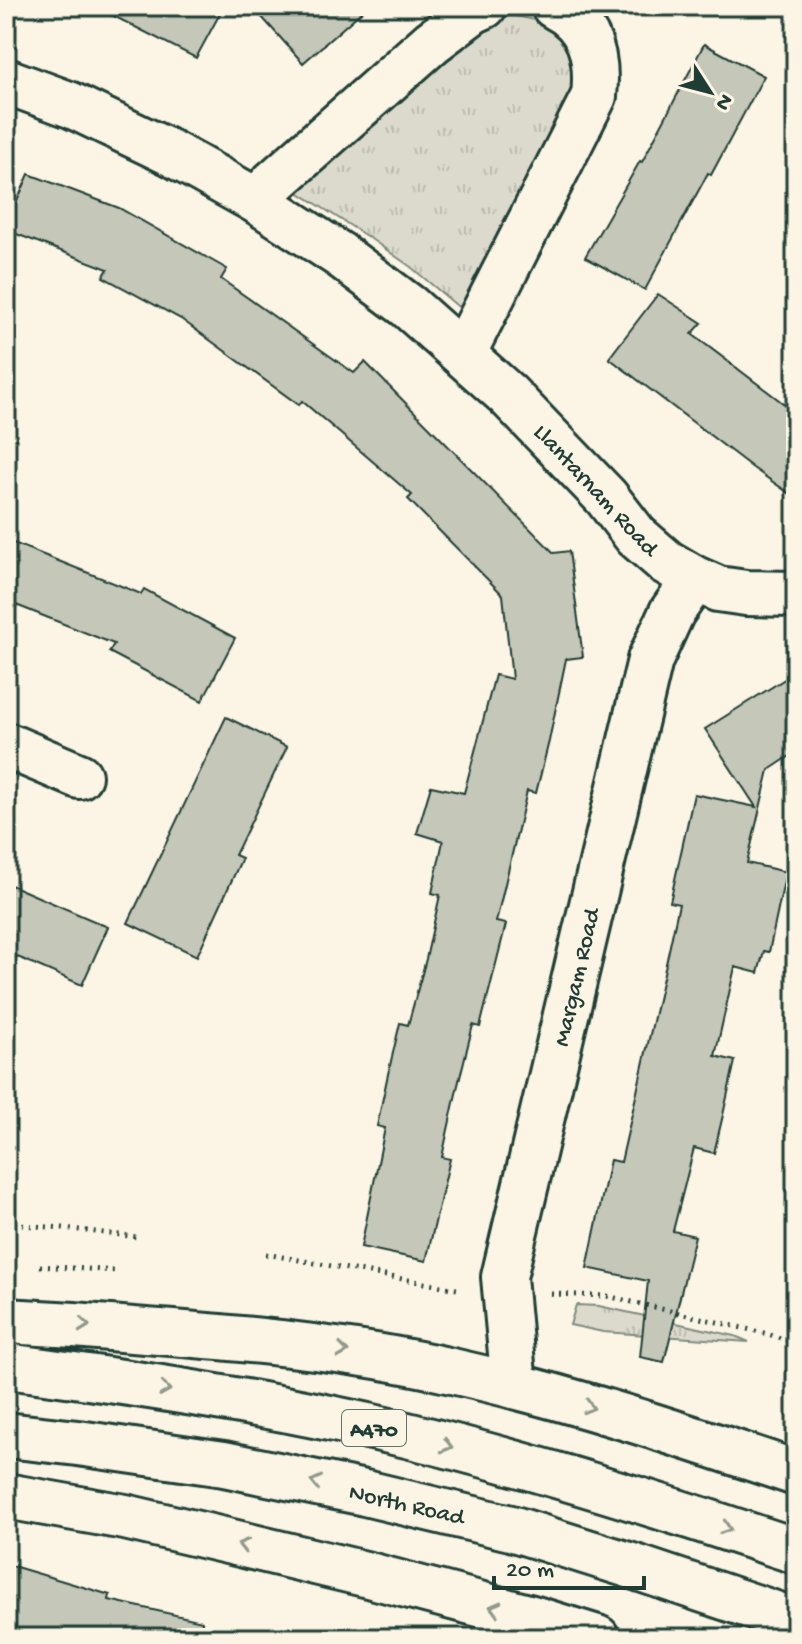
<svg xmlns="http://www.w3.org/2000/svg" width="802" height="1644" font-family="'Gochi Hand',sans-serif">
<style>
.grass{fill:url(#grass-tufts);stroke:#7e8c80;stroke-width:2}
.building{fill:#c5c7b9;stroke:#1f3d34;stroke-width:2}
.lines{fill:none;stroke-linecap:round;stroke-linejoin:round}
.street-casing{stroke:#1f3d34;stroke-width:50}
.primary-casing{stroke:#1f3d34;stroke-width:50}
.path{stroke:#1f3d34;stroke-width:5;stroke-dasharray:2 6;stroke-linecap:butt}
.street{stroke:#fcf5e5;stroke-width:44}
.primary{stroke:#fcf5e5;stroke-width:44}
.oneway{stroke:#8e998c}
.labels{text-anchor:middle;stroke-width:8;stroke-linejoin:round;paint-order:stroke}
.shield{fill:#fcf5e5;stroke:#617469;stroke-width:2}
.shield-label{font-size:22px;font-weight:bold;fill:#1f3d34}
.street-label{font-size:24px;fill:#1f3d34;stroke:#fcf5e5}
</style>
<defs>
<pattern id="grass-tufts" width="24" height="20" patternUnits="userSpaceOnUse" patternTransform="scale(2)"><rect width="24" height="20" fill="#dcdacc"/><path d="M3 7l-1-3M5 7V3M7 7l1-3M15 17l-1-3M17 17v-4M19 17l1-3" fill="none" stroke="#bcbcb0"/></pattern>
</defs>
<rect width="100%" height="100%" fill="#fcf5e5"/>
<filter id="ink" filterUnits="userSpaceOnUse"><feTurbulence type="fractalNoise" baseFrequency=".0125" numOctaves="2"/><feDisplacementMap in="SourceGraphic" scale="16" xChannelSelector="R" yChannelSelector="G"/><feConvolveMatrix kernelMatrix="1 2 1 2 8 2 1 2 1" color-interpolation-filters="sRGB"/></filter>
<g filter="url(#ink)">
<!-- grass -->
<path class="grass" d="M 512,16 C 563,22 567,39 576,85 L 469,316 L 411,267 L 371,239 L 292,188 L 440,48 L 494,19 Z
M 576,1305 L 599,1306 L 735,1336 L 749,1342 L 603,1332 L 570,1325 Z"/>
<!-- building -->
<path class="building" d="M 94,6 L 224,6 L 196,58 Z
M 252,6 L 368,6 L 303,63 Z
M 704,44 L 764,76 L 711,175 L 708,173 L 645,290 L 585,257 L 640,161 L 642,162 Z
M 29,174 L 119,208 L 227,269 L 221,279 L 354,373 L 365,362 L 554,553 L 569,551 L 583,657 L 566,659 L 549,741 L 536,793 L 527,791 L 496,922 L 506,924 L 480,1027 L 473,1025 L 457,1089 L 442,1157 L 450,1159 L 426,1261 L 361,1247 L 385,1128 L 377,1126 L 388,1074 L 400,1023 L 408,1025 L 426,959 L 440,895 L 432,893 L 443,841 L 417,833 L 431,786 L 464,793 L 495,675 L 512,679 L 503,595 L 408,499 L 412,495 L 302,401 L 299,405 L 181,319 L 103,277 L 108,269 L 6,230 L 6,226 Z
M 658,294 L 702,323 L 692,334 L 796,413 L 796,498 L 753,468 L 609,358 Z
M 6,540 L 141,594 L 144,589 L 235,638 L 202,701 L 109,652 L 114,644 L 6,601 Z
M 796,672 L 796,752 L 769,770 L 747,863 L 786,872 L 769,952 L 764,951 L 758,973 L 735,967 L 715,1056 L 735,1061 L 723,1115 L 714,1153 L 694,1148 L 673,1231 L 695,1236 L 664,1362 L 640,1357 L 648,1281 L 587,1268 L 610,1160 L 621,1162 L 664,973 L 679,904 L 670,902 L 694,794 L 756,807 L 705,729 Z
M 226,717 L 287,747 L 235,855 L 242,858 L 197,956 L 128,923 Z
M 6,883 L 108,927 L 82,985 L 6,952 Z
M 6,1564 L 110,1595 L 109,1600 L 202,1621 L 201,1638 L 6,1638 Z"/>
<g class="lines">
<!-- street casing -->
<g class="street-casing">
<path id="street" d="M 6,81 L 71,105 L 171,153 L 257,201 L 340,255 L 408,306 L 508,395 L 606,497 L 636,536 L 666,562 L 695,579 L 718,589 L 746,593 L 796,594
M 257,201 L 273,183 L 432,42 L 473,11 L 484,6
M 463,354 L 594,96 C 598,58 591,24 554,6
M 6,745 L 79,776
M 514,1386 L 504,1277 L 650,660 L 672,612 L 695,579"/>
</g>
<!-- primary casing -->
<g class="primary-casing">
<path id="primary" d="M 6,1321 C 49,1323 91,1326 133,1330 C 240,1338 348,1347 452,1371 C 569,1397 683,1435 796,1473
M 6,1366 C 140,1383 275,1404 407,1435 C 539,1467 667,1508 796,1551
M 6,1435 L 78,1443 L 224,1464 L 365,1493 L 511,1528 L 635,1567 L 796,1621
M 6,1496 L 125,1517 L 236,1543 L 365,1574 L 532,1618 L 597,1638"/>
</g>
<!-- path -->
<path class="path" d="M 6,1224 L 63,1228 L 137,1237
M 266,1254 L 457,1289
M 40,1266 L 118,1271
M 551,1294 L 607,1296 L 768,1334 L 796,1343"/>
<!-- street -->
<use href="#street" class="street"/>
<!-- primary -->
<use href="#primary" class="primary"/>
</g>
<!-- one-way arrows -->
<defs><path id="oneway-chevron" d="M-2-3.5L2.5 0L-2 3.5" fill="none" stroke-width="1.6" stroke-linecap="round" stroke-linejoin="round" transform="scale(2)"/></defs>
<g class="oneway">
<use href="#oneway-chevron" transform="translate(84 1325) rotate(6)"/>
<use href="#oneway-chevron" transform="translate(343 1351) rotate(8)"/>
<use href="#oneway-chevron" transform="translate(165 1389) rotate(9)"/>
<use href="#oneway-chevron" transform="translate(589 1407) rotate(16)"/>
<use href="#oneway-chevron" transform="translate(447 1446) rotate(15)"/>
<use href="#oneway-chevron" transform="translate(316 1482) rotate(-167)"/>
<use href="#oneway-chevron" transform="translate(726 1528) rotate(19)"/>
<use href="#oneway-chevron" transform="translate(243 1545) rotate(-166)"/>
<use href="#oneway-chevron" transform="translate(495 1608) rotate(-165)"/>
</g>
</g>
<g class="labels">
<!-- shield labels -->
<rect class="shield" x="342" y="1410" width="64" height="36" rx="6"/>
<g class="shield-label">
<text x="374" y="1436">A470</text>
</g>
<!-- street labels -->
<g class="street-label">
<text transform="translate(597 489) rotate(47)" y="8">Llantarnam Road</text>
<text transform="translate(575 977) rotate(-77)" y="8">Margam Road</text>
<text transform="translate(407 1503) rotate(13)" y="8">North Road</text>
</g>
</g>
<!-- margin -->
<rect width="802" height="1644" fill="none" stroke="#fcf5e5" stroke-width="32"/>
<rect x="16" y="16" width="770" height="1612" fill="none" stroke="#1f3d34" stroke-width="3" filter="url(#ink)"/>
<!-- north arrow -->
<g transform="translate(710 92) rotate(126)" stroke="#fcf5e5" stroke-width="6" paint-order="stroke">
<path d="M0-6L14 30L0 20L-14 30Z" fill="#1f3d34"/>
<text y="-12" font-size="22" font-weight="bold" text-anchor="middle" fill="#1f3d34">N</text>
</g>
<!-- scale -->
<path d="M494 1576v12h150v-12" fill="none" stroke="#1f3d34" stroke-width="4"/>
<text x="506" y="1576" font-size="24" fill="#1f3d34" stroke="#fcf5e5" stroke-width="6" paint-order="stroke">20 m</text>
</svg>
